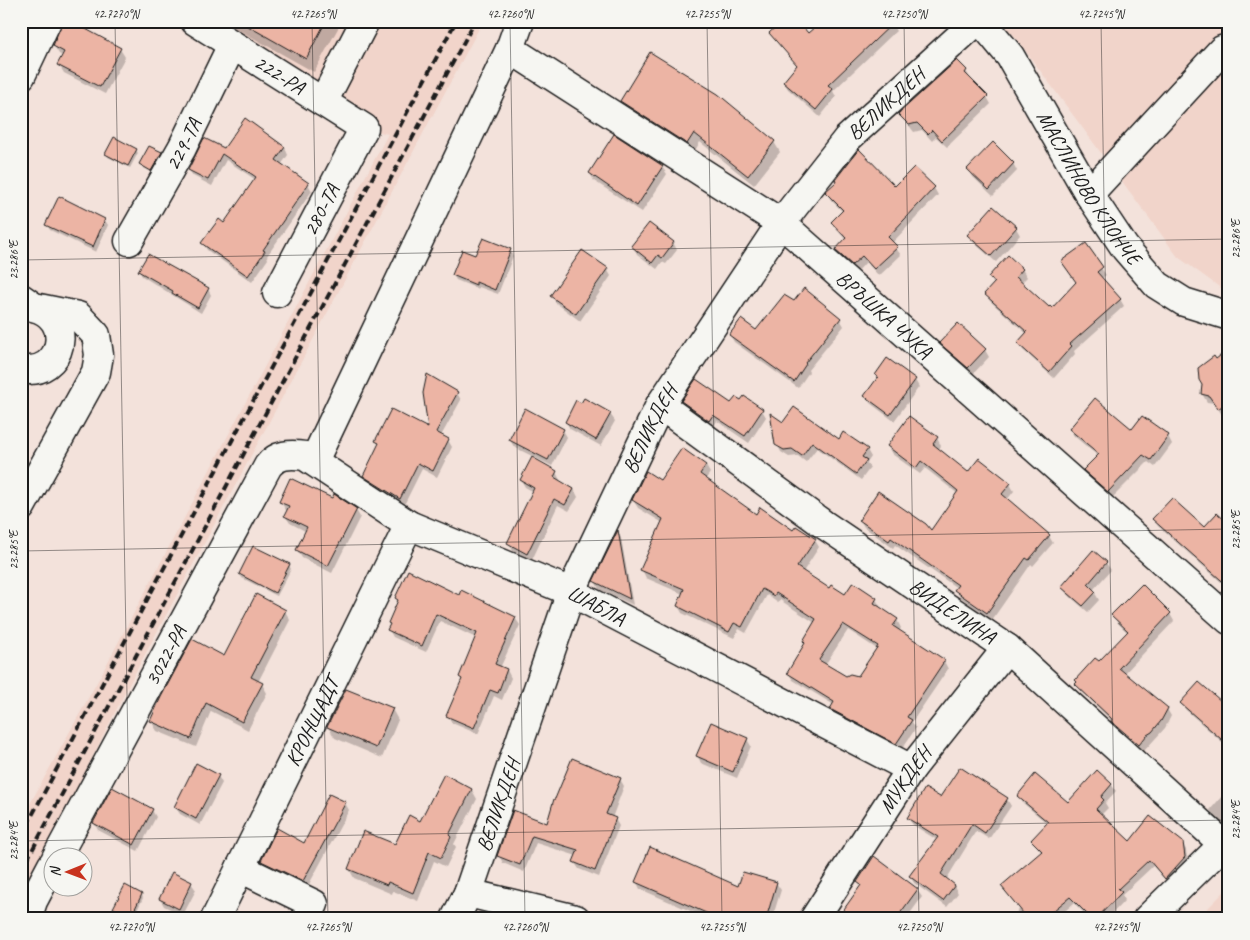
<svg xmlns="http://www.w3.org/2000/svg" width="1250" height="940" font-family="Caveat,sans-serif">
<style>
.built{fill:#f1d4ca}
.shadow{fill:#0003;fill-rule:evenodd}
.building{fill:#ecb4a4;stroke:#1c1c1c;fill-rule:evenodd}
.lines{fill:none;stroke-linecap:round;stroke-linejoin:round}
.minor-casing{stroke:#1c1c1c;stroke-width:31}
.minor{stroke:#f6f6f2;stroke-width:28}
.rail{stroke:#1c1c1c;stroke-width:4;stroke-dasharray:8 4;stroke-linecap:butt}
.ticks{fill:none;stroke:#1c1c1c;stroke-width:1;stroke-opacity:0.45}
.labels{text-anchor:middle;stroke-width:5;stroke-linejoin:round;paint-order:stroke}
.street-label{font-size:21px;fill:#1c1c1c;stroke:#f6f6f2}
.neatline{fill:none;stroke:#1c1c1c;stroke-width:2}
.ticks-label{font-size:12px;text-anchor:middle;fill:#1c1c1c}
</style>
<rect width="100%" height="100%" fill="#f3e2db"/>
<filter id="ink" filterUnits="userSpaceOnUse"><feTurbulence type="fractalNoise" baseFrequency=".02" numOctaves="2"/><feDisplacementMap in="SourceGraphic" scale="10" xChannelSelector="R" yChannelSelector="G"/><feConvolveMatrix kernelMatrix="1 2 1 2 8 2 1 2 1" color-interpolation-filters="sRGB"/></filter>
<g filter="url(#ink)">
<!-- built -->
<path class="built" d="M 195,21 L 483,21 L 133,677 L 21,898 L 21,820 L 101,675 L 388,134 L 364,128 Z
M 999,21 L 1229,21 L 1229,294 L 1178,257 L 1016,38 Z
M 1229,887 L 1229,919 L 1197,919 Z"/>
<!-- shadow -->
<path class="shadow" d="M 21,21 L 38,21 L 21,57 Z
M 63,21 L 94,21 L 88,32 L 120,49 L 125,57 L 105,94 L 64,73 L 59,65 L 63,56 L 59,54 L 54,46 Z
M 223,21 L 342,21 L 314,72 Z
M 844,21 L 896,21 L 897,23 L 893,26 L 896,31 L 833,91 L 836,97 L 820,117 L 788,89 L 784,82 Z
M 966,71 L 970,78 L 969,79 L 987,97 L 991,104 L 947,147 L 936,137 L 932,141 L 922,130 L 914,132 L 900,114 Z
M 622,101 L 774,142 L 780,152 L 754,185 L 700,142 L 693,154 L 628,111 Z
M 245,120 L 285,148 L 288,155 L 281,165 L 308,184 L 312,191 L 267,256 L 268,259 L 252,282 L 207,250 L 203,243 L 224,224 L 256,180 L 226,160 L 212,186 L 193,176 L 189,170 L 224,149 Z
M 615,136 L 662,167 L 667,174 L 642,212 L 594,181 L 590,173 Z
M 136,150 L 138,153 L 130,168 L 108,157 L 107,154 Z
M 161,153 L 163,156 L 153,173 L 142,167 L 141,164 Z
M 1013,163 L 1017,171 L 993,196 L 973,177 L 969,170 Z
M 914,169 L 934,188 L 938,195 L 892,243 L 901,255 L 879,276 L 866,262 L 857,272 L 840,257 L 836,250 L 846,240 L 836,229 L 832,222 L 843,212 L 831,200 L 827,193 L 837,182 L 895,188 Z
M 105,220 L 108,225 L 96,252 L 50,230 L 47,225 Z
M 1016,228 L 1020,235 L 996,262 L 973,242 L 969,235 Z
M 673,242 L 677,250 L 666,264 L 662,262 L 657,269 L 637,254 L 633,246 Z
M 1085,245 L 1106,275 L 1101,279 L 1120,299 L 1124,306 L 1074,351 L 1075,354 L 1054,378 L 1023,350 L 1018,343 L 1027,334 L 990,301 L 986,294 L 994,285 L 990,277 L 1022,269 L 1027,277 L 1021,283 L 1052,310 L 1077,283 Z
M 510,250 L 513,256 L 498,294 L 479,287 L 478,289 L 456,280 L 453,275 L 476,257 Z
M 607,269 L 611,276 L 580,321 L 556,303 L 552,296 Z
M 139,271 L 208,289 L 211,295 L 201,313 L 142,276 Z
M 794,303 L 840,319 L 844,326 L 808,370 L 809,372 L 798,388 L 734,342 L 730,335 L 756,331 Z
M 941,343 L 985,350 L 989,357 L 973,374 L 945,350 Z
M 1229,356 L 1229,411 L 1223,416 L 1214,403 L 1207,402 L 1202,394 L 1216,361 Z
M 876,375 L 915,380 L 919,387 L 894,421 L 870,403 L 866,396 L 878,378 Z
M 457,393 L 461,400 L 441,436 L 448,440 L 452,447 L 437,477 L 422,469 L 404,505 L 368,483 L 364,475 L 379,445 L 377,441 L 430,431 Z
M 683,401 L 732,405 L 762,410 L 766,417 L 749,443 L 717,421 L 713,428 L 687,408 Z
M 610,414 L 615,421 L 601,446 L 570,429 L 566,422 Z
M 783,424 L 867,450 L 871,457 L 867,463 L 870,468 L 861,480 L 817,448 L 806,462 L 798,456 L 789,457 L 781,452 L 777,444 Z
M 1070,429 L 1132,431 L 1168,436 L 1172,444 L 1155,467 L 1148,462 L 1112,498 L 1089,477 L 1085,470 L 1098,456 L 1074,436 Z
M 563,430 L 567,437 L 552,466 L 514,447 L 510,440 Z
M 937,438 L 941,446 L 938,450 L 968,474 L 1010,484 L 1014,491 L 1007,500 L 1049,536 L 1053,543 L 1033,566 L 1031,564 L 992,620 L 960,597 L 956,590 L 957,588 L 895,545 L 893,548 L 864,527 L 860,520 L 932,532 L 958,494 L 925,468 L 920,474 L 892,454 L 888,447 Z
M 706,466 L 710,473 L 705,480 L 756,515 L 815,540 L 819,547 L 803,572 L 829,590 L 845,596 L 876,599 L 880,606 L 879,608 L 897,620 L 901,628 L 899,631 L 944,661 L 948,669 L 912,722 L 916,728 L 901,750 L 835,716 L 831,709 L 834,705 L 793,680 L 788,673 L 806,644 L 815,623 L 780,600 L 778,603 L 767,595 L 746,633 L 739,629 L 734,638 L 682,613 L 678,606 L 683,594 L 646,578 L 642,570 L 663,523 L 638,508 L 633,500 L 660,482 ZM 848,630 L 877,649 L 859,677 L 846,677 L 825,665 Z
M 556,472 L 560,480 L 560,481 L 574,489 L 578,497 L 569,511 L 558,505 L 532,560 L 513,551 L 509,543 L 534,492 L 525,487 L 521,480 Z
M 281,502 L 356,510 L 360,517 L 332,573 L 302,558 L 297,550 L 307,532 L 290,523 L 285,516 L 288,511 L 285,509 Z
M 1154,519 L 1204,529 L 1229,526 L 1229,589 L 1158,526 Z
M 618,533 L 621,538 L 633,605 L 599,589 L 595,581 Z
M 1106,563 L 1111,570 L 1093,590 L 1099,600 L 1088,612 L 1067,594 L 1062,587 Z
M 289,565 L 291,569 L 277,596 L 242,578 L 240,574 Z
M 1142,586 L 1170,614 L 1174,621 L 1124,674 L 1167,709 L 1171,716 L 1165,728 L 1144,751 L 1116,728 L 1112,721 L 1081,691 L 1077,684 L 1128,633 L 1117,622 L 1113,615 Z
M 460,596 L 515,618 L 520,625 L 500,668 L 507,670 L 511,678 L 502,700 L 494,696 L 478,734 L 452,723 L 448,716 L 462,680 L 460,677 L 476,638 L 440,621 L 426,652 L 393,637 L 389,630 L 391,626 L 389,623 L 399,603 L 396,598 Z
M 285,611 L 290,620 L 258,682 L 262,684 L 267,693 L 248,730 L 211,711 L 196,747 L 157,731 L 151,721 L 224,658 Z
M 1182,704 L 1229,710 L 1229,748 L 1186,710 Z
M 392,709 L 398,720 L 382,758 L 335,738 L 328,727 Z
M 747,739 L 751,746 L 737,778 L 701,763 L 697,755 Z
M 961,768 L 1007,799 L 1011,806 L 989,839 L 976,831 L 946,880 L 954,886 L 958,893 L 947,907 L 914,883 L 910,876 L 937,840 L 913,825 L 908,818 L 940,799 Z
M 218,776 L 222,783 L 200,825 L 180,814 L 175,807 Z
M 445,776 L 472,790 L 477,799 L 454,844 L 456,847 L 446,867 L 434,861 L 418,901 L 393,891 L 392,894 L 354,878 L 349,869 L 395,846 L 421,823 Z
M 620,779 L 624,786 L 612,818 L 615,819 L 619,826 L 599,877 L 579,869 L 574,862 L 577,856 L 536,843 L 524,872 L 503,863 L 499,856 Z
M 1111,784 L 1116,791 L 1105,803 L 1108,808 L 1101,815 L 1130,843 L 1182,843 L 1186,850 L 1188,865 L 1170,885 L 1153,866 L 1122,895 L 1125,900 L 1107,919 L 1090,919 L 1074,903 L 1056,919 L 1009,919 L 1020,909 L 1002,886 L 1042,853 L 1032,840 L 1048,824 L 1023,803 L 1019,796 L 1068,804 Z
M 1229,788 L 1229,830 L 1214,816 L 1210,810 Z
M 345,803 L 349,810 L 307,888 L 267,868 L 262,861 L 304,845 Z
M 152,810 L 156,817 L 138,851 L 98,830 L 94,823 Z
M 874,857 L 917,890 L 922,897 L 906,919 L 900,917 L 898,919 L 839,919 L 861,887 L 858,882 Z
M 636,881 L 739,887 L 776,883 L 781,890 L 772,919 L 709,919 L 640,889 Z
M 191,883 L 196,890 L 183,915 L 164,906 L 160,899 Z
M 142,895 L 143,898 L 133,919 L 116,911 L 115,908 Z"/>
<!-- building -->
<path class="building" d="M 21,21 L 30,21 L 25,31 L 21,29 Z
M 62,21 L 85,21 L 82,27 L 121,48 L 100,87 L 57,65 L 64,52 L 53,46 Z
M 239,21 L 326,21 L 306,59 Z
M 782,21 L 798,21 L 808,33 L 822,21 L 895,21 L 828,85 L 833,89 L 816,110 L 783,82 L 797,65 L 769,33 Z
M 650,52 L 718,94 L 775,141 L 748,176 L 694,133 L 687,144 L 620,101 Z
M 957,60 L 967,70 L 965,73 L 988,96 L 942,141 L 932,130 L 928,134 L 917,123 L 909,125 L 898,114 Z
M 245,118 L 285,147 L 276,160 L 309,183 L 263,250 L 265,251 L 248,276 L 201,243 L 219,219 L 224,223 L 256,177 L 222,154 L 208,180 L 188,170 L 204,138 L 224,148 Z
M 614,134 L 663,166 L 637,206 L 589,173 Z
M 114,137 L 137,149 L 128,166 L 105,154 Z
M 993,142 L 1014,163 L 989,190 L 967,169 Z
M 149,146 L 162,152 L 151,171 L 139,164 Z
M 859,149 L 895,186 L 914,167 L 935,187 L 888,237 L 898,247 L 874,269 L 862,256 L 852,265 L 835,250 L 846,238 L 831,222 L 843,210 L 825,192 L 836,182 L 835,180 Z
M 59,196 L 105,219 L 93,247 L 45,225 Z
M 993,206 L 1017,227 L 991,256 L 967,235 Z
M 649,223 L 674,242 L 662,258 L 658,255 L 652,263 L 631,246 Z
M 483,238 L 511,249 L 495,290 L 476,282 L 476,285 L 452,275 L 462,250 L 475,255 Z
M 1086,243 L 1103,267 L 1097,272 L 1121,299 L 1070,344 L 1072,346 L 1049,372 L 1017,343 L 1027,332 L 984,294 L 995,282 L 988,277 L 1008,255 L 1023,269 L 1016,277 L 1049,307 L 1050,306 L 1052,308 L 1076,282 L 1061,261 Z
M 582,250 L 608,268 L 576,314 L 550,296 Z
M 148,254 L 209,288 L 198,308 L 172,293 L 173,291 L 138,271 Z
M 804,288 L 841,318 L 805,363 L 806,364 L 794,382 L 729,335 L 741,319 L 756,330 L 784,295 L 794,301 Z
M 958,323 L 986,349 L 968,368 L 939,343 Z
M 1229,349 L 1229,401 L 1218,409 L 1209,396 L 1201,394 L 1202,385 L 1199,380 L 1198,368 L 1214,356 L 1216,359 Z
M 887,358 L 916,379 L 890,415 L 864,396 L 878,377 L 875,375 Z
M 427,374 L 458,392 L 436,432 L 449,439 L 433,471 L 418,463 L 400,499 L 363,476 L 379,443 L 375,441 L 391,409 L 428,428 L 423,393 Z
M 696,379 L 731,403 L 736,397 L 741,400 L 744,396 L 763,409 L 745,436 L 713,415 L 709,421 L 681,401 Z
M 584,398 L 611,413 L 596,440 L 565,422 L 576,400 L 581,403 Z
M 1095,398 L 1132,429 L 1142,416 L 1169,435 L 1151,460 L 1143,455 L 1108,492 L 1083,470 L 1099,454 L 1069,429 Z
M 794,407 L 839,439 L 843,432 L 868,449 L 862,457 L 867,460 L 856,474 L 812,442 L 802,456 L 792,449 L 784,450 L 775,445 L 770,413 L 783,422 Z
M 525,408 L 564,429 L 548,460 L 509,440 Z
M 909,416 L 938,437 L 933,444 L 968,472 L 979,458 L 1011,483 L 1002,494 L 1050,535 L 1029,560 L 1026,558 L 987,613 L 954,590 L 958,585 L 891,538 L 889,541 L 859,520 L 878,491 L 926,524 L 931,530 L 958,491 L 921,461 L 916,468 L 887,446 Z
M 682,448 L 706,465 L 700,474 L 756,514 L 760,507 L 793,530 L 796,526 L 816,539 L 797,567 L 829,588 L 831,585 L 845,594 L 853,582 L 877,598 L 874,603 L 898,619 L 893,626 L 945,660 L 907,717 L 912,720 L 896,744 L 830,709 L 834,702 L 787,673 L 805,643 L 803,641 L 816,619 L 776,593 L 774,596 L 762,589 L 742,627 L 734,623 L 729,632 L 677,606 L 684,589 L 640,570 L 663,519 L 632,500 L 646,471 L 660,480 ZM 843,624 L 878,646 L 858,676 L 850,674 L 846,676 L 819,660 Z
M 532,457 L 557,471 L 554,477 L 574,489 L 565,505 L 554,499 L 527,554 L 507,543 L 534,488 L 520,480 Z
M 290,478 L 332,498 L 334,494 L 357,509 L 328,566 L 296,550 L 307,527 L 284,516 L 289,506 L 279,502 Z
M 1172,498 L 1204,527 L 1217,513 L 1229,524 L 1229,587 L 1152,519 Z
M 618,530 L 630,599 L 593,581 Z
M 253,546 L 290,564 L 275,593 L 239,574 Z
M 1093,550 L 1107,562 L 1088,584 L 1096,592 L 1083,606 L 1061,587 Z
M 408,570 L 459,595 L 461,590 L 516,617 L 495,664 L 507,669 L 498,693 L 490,690 L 474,728 L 446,716 L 462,679 L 459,677 L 477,633 L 436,614 L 422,646 L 387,630 L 390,624 L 388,623 L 398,600 L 395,598 Z
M 1142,584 L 1171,613 L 1119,668 L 1168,708 L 1161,721 L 1152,732 L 1147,735 L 1139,745 L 1111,721 L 1112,719 L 1075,684 L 1077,682 L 1075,680 L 1095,658 L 1099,661 L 1128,631 L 1111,615 Z
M 256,594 L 286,610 L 251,677 L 263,683 L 242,722 L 206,703 L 191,739 L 150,721 L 161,697 L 192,639 L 224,656 Z
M 1199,682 L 1229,708 L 1229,746 L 1180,703 Z
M 346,689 L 393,708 L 376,748 L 327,727 Z
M 711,722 L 748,738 L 733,772 L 696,756 Z
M 572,758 L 621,778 L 606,814 L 616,818 L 595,871 L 573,862 L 578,850 L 532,836 L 520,865 L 497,856 L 513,810 L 547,823 L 554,799 L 555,799 Z
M 196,763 L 219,775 L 196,819 L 174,807 Z
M 960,767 L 1008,798 L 985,833 L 972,824 L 941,874 L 955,885 L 943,901 L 909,876 L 938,837 L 907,818 L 925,788 L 940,797 Z
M 1097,770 L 1112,784 L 1101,797 L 1104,800 L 1096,809 L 1130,841 L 1150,816 L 1183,842 L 1185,857 L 1165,879 L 1149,860 L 1118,889 L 1122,892 L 1096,919 L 1092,919 L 1070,897 L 1043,919 L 1028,919 L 1001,886 L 1042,851 L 1031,840 L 1048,822 L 1017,796 L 1035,774 L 1068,802 Z
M 444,774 L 472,789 L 449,835 L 451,837 L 441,858 L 429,852 L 413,893 L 388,882 L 387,885 L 348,869 L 363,831 L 395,844 L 409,815 L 420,821 Z
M 112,787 L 153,809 L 134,845 L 93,823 Z
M 329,794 L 346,802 L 303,881 L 261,861 L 277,828 L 304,843 Z
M 650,847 L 738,886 L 743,872 L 777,882 L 766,919 L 720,919 L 635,882 Z
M 874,856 L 918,889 L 896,919 L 837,919 L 861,885 L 857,882 Z
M 172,872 L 192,882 L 179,909 L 159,899 Z
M 125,885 L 142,894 L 131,917 L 113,908 Z"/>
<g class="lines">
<!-- minor casing -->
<g class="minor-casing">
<g id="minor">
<path id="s1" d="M 195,21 L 364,128 L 277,293"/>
<path id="s2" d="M 981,21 L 1010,56 L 1089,194 L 1125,248 L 1157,285 L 1184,302 L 1229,316"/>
<path id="s3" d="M 510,49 L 781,223 L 1229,620"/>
<path d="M 21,76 L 47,21"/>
<path d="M 323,102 L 365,21"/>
<path d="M 1089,194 L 1222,50 L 1229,48"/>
<path id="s4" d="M 129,241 L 182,148 L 232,45"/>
<path d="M 21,298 L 34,307 L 78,316 L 96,335 L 99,355 L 96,372 L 21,507"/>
<path d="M 21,369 C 63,378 76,317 33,307"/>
<path id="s5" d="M 660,405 L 823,524 L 1007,648 L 1223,844"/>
<path d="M 314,461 L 510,49 L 520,21"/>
<path id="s6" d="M 56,858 L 268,466 C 277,454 290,454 305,456 L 409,525 L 571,592 L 911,769"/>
<path d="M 240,868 L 314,904 L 306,919"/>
<path d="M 468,893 L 576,919"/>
<path d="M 27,919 L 33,901 L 52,865"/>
<path id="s7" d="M 215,919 L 409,525"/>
<path id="s8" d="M 455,919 L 468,893 L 571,592 L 660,405 L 781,223 L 847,139 L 977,21"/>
<path id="s9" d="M 814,919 L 911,769 L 1007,648"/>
<path d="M 1147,919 L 1229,839"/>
</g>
</g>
<!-- minor -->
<use href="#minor" class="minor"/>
<!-- rail -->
<path class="rail" d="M 21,836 L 456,21
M 21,871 L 475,21"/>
</g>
</g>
<!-- ticks -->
<path class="ticks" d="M 115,21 L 131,919M 312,21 L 328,919M 510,21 L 525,919M 707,21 L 722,919M 904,21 L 919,919M 1101,21 L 1116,919M 21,260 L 1229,239M 21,551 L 1229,529M 21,841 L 1229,820"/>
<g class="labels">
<!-- street labels -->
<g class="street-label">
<text dy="7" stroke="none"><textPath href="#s1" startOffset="100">222-РА</textPath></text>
<text dy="7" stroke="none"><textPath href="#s8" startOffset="932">ВЕЛИКДЕН</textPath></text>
<text dy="7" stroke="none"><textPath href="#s4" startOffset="111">229-ТА</textPath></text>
<text dy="7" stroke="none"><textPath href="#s2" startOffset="199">МАСЛИНОВО КЛОНЧЕ</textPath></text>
<text transform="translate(321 210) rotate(-62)" y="7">280-ТА</text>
<text dy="7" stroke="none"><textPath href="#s3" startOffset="460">ВРЪШКА ЧУКА</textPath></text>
<text dy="7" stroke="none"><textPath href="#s8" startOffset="528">ВЕЛИКДЕН</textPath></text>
<text dy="7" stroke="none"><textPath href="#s6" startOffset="815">ШАБЛА</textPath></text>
<text dy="7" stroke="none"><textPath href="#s5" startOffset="358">ВИДЕЛИНА</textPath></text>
<text dy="7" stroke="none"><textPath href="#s6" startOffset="230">3022-РА</textPath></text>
<text dy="7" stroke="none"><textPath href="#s7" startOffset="220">КРОНЩАДТ</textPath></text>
<text dy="7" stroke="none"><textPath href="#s9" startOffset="166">МУКДЕН</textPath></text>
<text dy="7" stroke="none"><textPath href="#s8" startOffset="122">ВЕЛИКДЕН</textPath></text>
</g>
</g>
<!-- margin -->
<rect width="1250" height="940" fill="none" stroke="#f6f6f2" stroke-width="55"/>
<!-- north arrow -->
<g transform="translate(68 872) rotate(269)"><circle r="24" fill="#f6f6f2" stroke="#9f9f9c"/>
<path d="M0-4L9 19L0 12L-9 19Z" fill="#c8321e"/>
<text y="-8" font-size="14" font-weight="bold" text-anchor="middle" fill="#1c1c1c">N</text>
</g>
<rect x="28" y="28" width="1194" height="884" class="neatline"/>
<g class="ticks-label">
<text x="116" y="18">42.7270°N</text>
<text x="313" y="18">42.7265°N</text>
<text x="510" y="18">42.7260°N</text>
<text x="707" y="18">42.7255°N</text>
<text x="904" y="18">42.7250°N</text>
<text x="1101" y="18">42.7245°N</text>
<text transform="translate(1236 239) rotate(-90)" y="4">23.286°E</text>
<text transform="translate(14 260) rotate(-90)" y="4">23.286°E</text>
<text transform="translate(1236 530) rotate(-90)" y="4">23.285°E</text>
<text transform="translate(14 550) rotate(-90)" y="4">23.285°E</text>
<text transform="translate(1236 820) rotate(-90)" y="4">23.284°E</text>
<text transform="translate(14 841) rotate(-90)" y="4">23.284°E</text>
<text x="131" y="931">42.7270°N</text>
<text x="328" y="931">42.7265°N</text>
<text x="525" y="931">42.7260°N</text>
<text x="722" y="931">42.7255°N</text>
<text x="919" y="931">42.7250°N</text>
<text x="1116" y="931">42.7245°N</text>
</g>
</svg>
